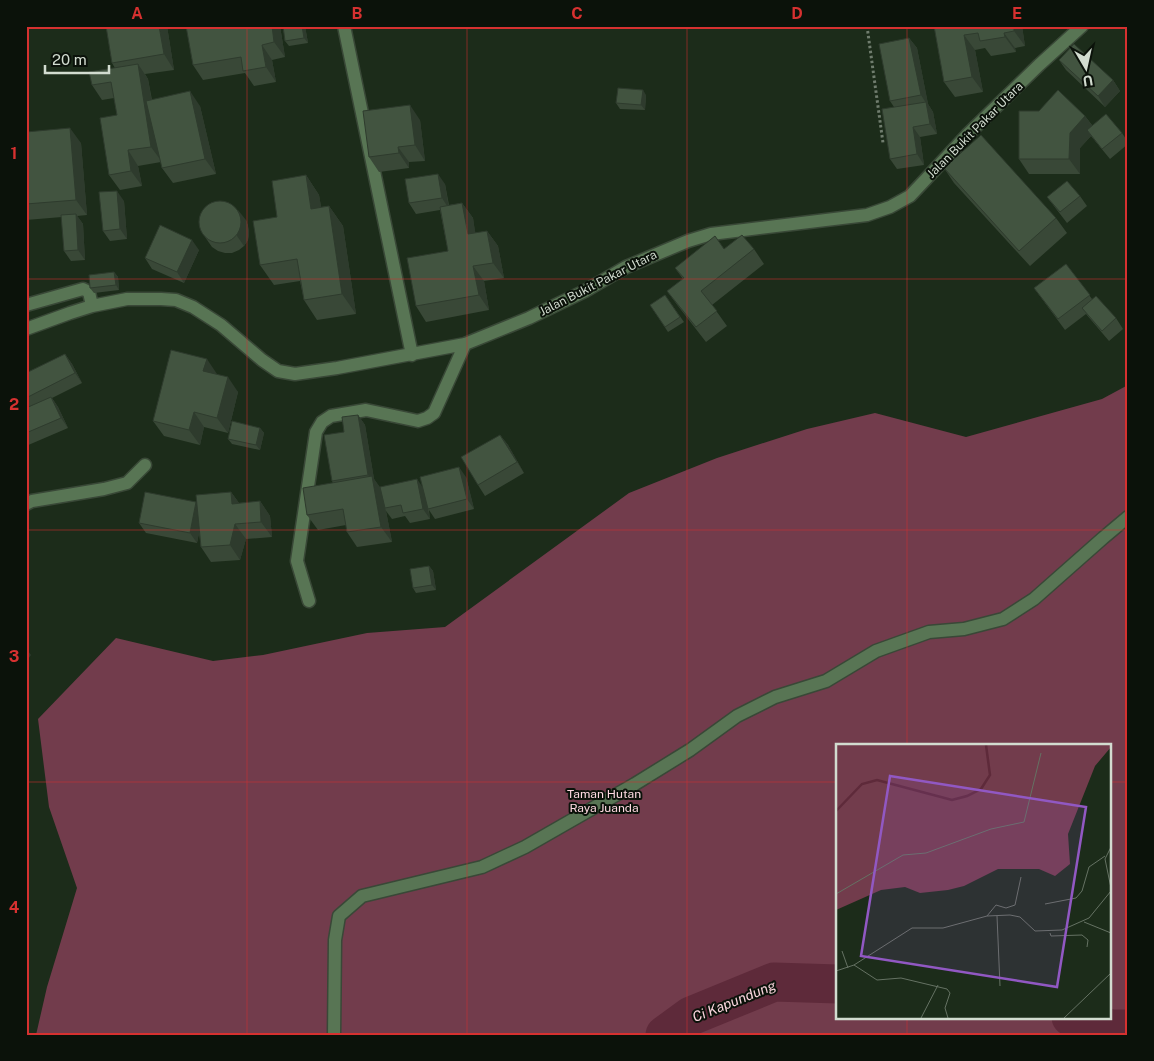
<svg xmlns="http://www.w3.org/2000/svg" width="1154" height="1061" font-family="'Public Sans',sans-serif">
<style>
.forest{fill:#723c4c;fill-rule:evenodd}
.lines{fill:none;stroke-linecap:round;stroke-linejoin:round}
.river{stroke:#5e2a3a;stroke-width:39}
.minor-casing{stroke:#394837;stroke-width:15}
.path{stroke:#707d6e;stroke-width:3;stroke-dasharray:2.5 2.5;stroke-linecap:butt}
.minor{stroke:#587554;stroke-width:12}
.wall{fill:#394837}
.shaded-wall{fill:#2e3b2d}
.building{fill:#425440;stroke:#2e3b2d}
.grid{fill:none;stroke:#d63130;stroke-width:1;stroke-opacity:0.55}
.labels{text-anchor:middle;stroke-width:4;stroke-linejoin:round;paint-order:stroke}
.street-label{font-size:12px;fill:#d2dcd0;stroke:#0b120a}
.park-label{font-size:12px;fill:#ffd9e2;stroke:#0b120a}
.water-label{font-size:14px;font-style:italic;fill:#fad5dd;stroke:#0b120a}
.inset-river{fill:none;stroke:#5e2a3a;stroke-width:2.5}
.inset-road{fill:none;stroke:#657263;stroke-width:1}
.view{fill:#9158c3;fill-opacity:0.15;stroke:#9158c3;stroke-width:2.5}
.inset-edge{fill:none;stroke:#d2dcd0;stroke-width:2.5}
.neatline{fill:none;stroke:#d63130;stroke-width:2}
.grid-label{font-size:16px;text-anchor:middle;font-weight:bold;fill:#d63130}
</style>
<rect width="100%" height="100%" fill="#1c2c1a"/>
<!-- forest -->
<path class="forest" d="M 1128,385 L 1128,1035 L 36,1035 L 47,987 L 77,888 L 49,807 L 38,719 L 116,638 L 213,661 L 263,655 L 367,633 L 445,627 L 629,493 L 717,458 L 807,429 L 875,413 L 966,437 L 1102,399 ZM 838,745 L 1110,745 L 1110,1017 L 838,1017 Z"/>
<g class="lines">
<!-- river -->
<path class="river" d="M 1071,1017 L 1111,1029 L 1128,1029
M 665,1035 L 691,1016 L 774,982 L 838,984"/>
<!-- minor casing -->
<g class="minor-casing">
<path id="minor" d="M 344,26 L 412,355
M 26,305 L 83,289 L 89,292 L 92,306
M 26,329 L 70,313 L 92,306 L 127,299 L 161,299 L 176,300 L 193,307 L 221,325 L 262,360 L 278,371 L 295,374 L 337,368 L 465,344 L 529,318 L 585,291 L 626,267 L 688,241 L 711,234 L 867,215 L 890,207 L 910,196 L 926,179 L 967,135 L 1039,65 L 1082,26
M 26,504 L 32,501 L 104,489 L 127,483 L 145,465
M 309,601 L 297,561 L 316,432 L 322,422 L 331,416 L 366,410 L 418,421 L 427,418 L 434,413 L 465,344
M 334,1035 L 335,940 L 339,916 L 362,896 L 482,867 L 525,847 L 635,784 L 690,750 L 737,716 L 775,697 L 826,681 L 876,651 L 929,632 L 964,629 L 1003,619 L 1034,599 L 1103,538 L 1128,517"/>
</g>
<!-- path -->
<path class="path" d="M 867,26 L 883,143"/>
<!-- minor -->
<use href="#minor" class="minor"/>
</g>
<!-- wall -->
<path class="wall" d="M 106,26 L 167,26 L 174,70 L 145,74 L 148,79 L 152,100 L 200,106 L 216,174 L 173,183 L 162,168 L 161,162 L 138,166 L 142,186 L 120,190 L 109,175 L 117,115 L 114,98 L 102,100 L 92,85 L 115,68 L 112,63 Z
M 186,26 L 280,26 L 285,57 L 272,60 L 276,82 L 254,86 L 245,73 L 203,80 L 193,65 Z
M 283,26 L 305,26 L 308,43 L 289,46 L 285,41 Z
M 934,26 L 1022,26 L 1025,46 L 1015,48 L 1016,52 L 991,56 L 985,48 L 975,50 L 983,92 L 955,97 L 944,82 Z
M 909,38 L 917,48 L 928,104 L 933,112 L 937,134 L 920,137 L 924,165 L 897,169 L 890,159 L 894,107 L 890,101 Z
M 1059,60 L 1113,80 L 1120,91 L 1105,107 L 1066,70 Z
M 646,95 L 645,110 L 620,109 L 616,103 Z
M 1085,116 L 1092,125 L 1122,133 L 1128,142 L 1128,144 L 1110,159 L 1091,136 L 1080,148 L 1080,174 L 1029,174 L 1019,159 Z
M 420,120 L 425,161 L 409,162 L 409,168 L 379,172 L 369,157 Z
M 26,132 L 81,143 L 87,215 L 77,216 L 83,224 L 85,260 L 71,261 L 64,251 L 62,217 L 26,220 Z
M 944,168 L 1056,218 L 1067,233 L 1030,266 L 954,183 Z
M 306,175 L 319,195 L 321,207 L 329,206 L 343,226 L 356,314 L 317,320 L 304,300 L 300,281 L 274,285 L 260,265 L 277,217 Z
M 445,184 L 449,205 L 462,203 L 473,218 L 475,233 L 487,231 L 498,246 L 504,278 L 484,281 L 489,310 L 426,322 L 416,306 L 448,251 L 440,210 L 416,214 L 409,203 Z
M 1080,196 L 1087,206 L 1067,223 L 1047,197 Z
M 124,201 L 127,239 L 110,241 L 103,231 Z
M 246,220 L 248,226 L 249,233 L 248,240 L 244,246 L 239,250 L 232,253 L 225,253 L 218,251 L 212,247 L 205,237 Z
M 724,249 L 754,249 L 764,264 L 712,305 L 727,326 L 706,342 L 678,306 L 667,291 L 683,279 L 675,268 Z
M 199,250 L 184,283 L 152,269 L 145,258 Z
M 1066,264 L 1092,299 L 1116,318 L 1123,329 L 1109,341 L 1086,314 L 1065,330 L 1034,288 Z
M 114,272 L 118,277 L 119,290 L 94,293 L 90,288 Z
M 665,295 L 684,322 L 668,332 L 650,305 Z
M 65,354 L 72,364 L 82,383 L 52,398 L 58,407 L 68,428 L 26,446 L 26,373 Z
M 217,374 L 217,375 L 238,392 L 228,433 L 204,427 L 200,445 L 164,436 L 153,421 Z
M 358,415 L 365,425 L 374,479 L 380,488 L 422,486 L 466,477 L 474,509 L 435,519 L 429,510 L 430,519 L 410,523 L 405,516 L 392,519 L 386,511 L 392,542 L 357,547 L 347,532 L 346,525 L 318,530 L 307,515 L 333,483 L 332,481 L 344,432 Z
M 260,428 L 264,433 L 260,450 L 232,444 L 228,439 Z
M 500,435 L 508,445 L 524,473 L 485,496 L 478,485 Z
M 231,492 L 239,503 L 260,501 L 270,516 L 272,537 L 246,539 L 240,560 L 211,562 L 201,547 L 199,533 L 197,543 L 146,533 L 139,523 L 196,502 L 197,504 Z
M 429,566 L 433,571 L 436,590 L 416,593 L 413,588 Z"/>
<!-- shaded-wall -->
<path class="shaded-wall" d="M 159,26 L 167,26 L 174,70 L 164,54 Z
M 272,26 L 280,26 L 285,57 L 274,42 Z
M 302,26 L 305,26 L 308,43 L 304,38 Z
M 1014,26 L 1022,26 L 1025,46 L 1014,31 Z
M 1004,33 L 1015,48 L 1016,52 L 1005,37 Z
M 964,35 L 975,50 L 983,92 L 972,77 Z
M 909,38 L 917,48 L 928,104 L 933,112 L 937,134 L 930,124 L 926,103 L 921,95 Z
M 262,45 L 272,60 L 276,82 L 266,67 Z
M 138,64 L 148,79 L 162,162 L 151,147 Z
M 1113,80 L 1120,91 L 1105,107 L 1098,96 Z
M 643,90 L 646,95 L 645,110 L 641,105 Z
M 190,91 L 200,106 L 216,174 L 205,159 Z
M 410,105 L 420,120 L 425,161 L 415,145 Z
M 1085,116 L 1096,131 L 1087,130 L 1091,136 L 1080,148 L 1080,174 L 1069,159 L 1070,133 Z
M 913,127 L 920,137 L 924,165 L 917,154 Z
M 70,128 L 81,143 L 87,215 L 76,200 Z
M 398,147 L 409,162 L 409,168 L 399,153 Z
M 128,150 L 138,166 L 142,186 L 131,171 Z
M 438,174 L 445,184 L 449,209 L 442,198 Z
M 306,175 L 319,195 L 325,228 L 311,209 Z
M 117,191 L 124,201 L 127,239 L 120,229 Z
M 462,203 L 473,218 L 478,249 L 468,234 Z
M 329,206 L 343,226 L 356,314 L 342,294 Z
M 238,210 L 246,220 L 248,226 L 249,233 L 248,240 L 244,246 L 237,236 Z
M 76,214 L 83,224 L 85,260 L 78,250 Z
M 487,231 L 498,246 L 504,278 L 493,263 Z
M 192,240 L 199,250 L 184,283 L 177,272 Z
M 473,266 L 484,281 L 489,310 L 479,295 Z
M 114,272 L 118,277 L 119,290 L 116,285 Z
M 65,354 L 72,364 L 82,383 L 75,373 Z
M 207,359 L 217,374 L 214,386 L 203,371 Z
M 228,377 L 238,392 L 228,433 L 217,418 Z
M 51,397 L 58,407 L 68,428 L 61,418 Z
M 194,412 L 204,427 L 200,445 L 189,430 Z
M 358,415 L 365,425 L 374,479 L 383,491 L 385,508 L 386,511 L 392,542 L 381,527 L 373,482 L 368,475 Z
M 260,428 L 264,433 L 260,450 L 256,445 Z
M 500,435 L 508,445 L 524,473 L 517,462 Z
M 459,467 L 466,477 L 474,509 L 467,499 Z
M 417,479 L 424,489 L 430,519 L 423,509 Z
M 231,492 L 242,507 L 232,504 Z
M 260,501 L 270,516 L 272,537 L 261,522 Z
M 196,502 L 203,513 L 197,543 L 190,533 Z
M 235,524 L 246,539 L 240,560 L 230,545 Z
M 429,566 L 433,571 L 436,590 L 432,585 Z
M 26,648 L 31,655 L 26,662 Z"/>
<!-- building -->
<path class="building" d="M 106,26 L 159,26 L 164,54 L 112,63 Z
M 186,26 L 272,26 L 274,42 L 262,45 L 266,67 L 243,71 L 241,57 L 193,65 Z
M 283,26 L 302,26 L 304,38 L 285,41 Z
M 934,26 L 1014,26 L 1014,31 L 1004,33 L 1005,37 L 980,41 L 978,33 L 964,35 L 972,77 L 944,82 Z
M 909,38 L 921,95 L 890,101 L 879,44 Z
M 1074,44 L 1113,80 L 1098,96 L 1059,60 Z
M 138,64 L 151,147 L 128,150 L 131,171 L 109,175 L 100,118 L 117,115 L 111,82 L 92,85 L 89,72 Z
M 618,88 L 643,90 L 641,105 L 616,103 Z
M 1058,90 L 1085,116 L 1070,133 L 1069,159 L 1019,159 L 1019,111 L 1039,111 Z
M 190,91 L 205,159 L 162,168 L 146,101 Z
M 926,102 L 930,124 L 913,127 L 917,154 L 890,159 L 882,109 Z
M 410,105 L 415,145 L 398,147 L 399,153 L 369,157 L 363,111 Z
M 1106,114 L 1122,133 L 1102,149 L 1087,130 Z
M 70,128 L 76,200 L 26,204 L 26,132 Z
M 981,135 L 1056,218 L 1019,251 L 944,168 Z
M 438,174 L 442,198 L 409,203 L 405,179 Z
M 306,175 L 311,209 L 329,206 L 342,294 L 304,300 L 297,259 L 260,265 L 253,221 L 277,217 L 272,181 Z
M 1067,181 L 1080,196 L 1060,212 L 1047,197 Z
M 117,191 L 120,229 L 103,231 L 99,192 Z
M199 222a21 21 0 1 1 42 0a21 21 0 1 1-42 0Z
M 462,203 L 468,234 L 487,231 L 493,263 L 473,266 L 479,295 L 416,306 L 407,258 L 448,251 L 440,207 Z
M 76,214 L 78,250 L 64,251 L 61,215 Z
M 160,225 L 192,240 L 177,272 L 145,258 Z
M 742,235 L 754,249 L 701,291 L 717,311 L 696,327 L 667,291 L 684,278 L 675,268 L 715,236 L 724,249 Z
M 1066,264 L 1090,295 L 1058,319 L 1034,288 Z
M 114,272 L 116,285 L 90,288 L 89,275 Z
M 665,295 L 680,317 L 665,327 L 650,305 Z
M 1096,296 L 1116,318 L 1102,331 L 1082,308 Z
M 171,350 L 207,359 L 203,371 L 228,377 L 217,418 L 194,412 L 189,430 L 153,421 Z
M 65,354 L 75,373 L 26,398 L 26,373 Z
M 51,397 L 61,418 L 26,433 L 26,408 Z
M 358,415 L 368,475 L 332,481 L 324,435 L 344,432 L 342,417 Z
M 232,421 L 260,428 L 256,445 L 228,439 Z
M 500,435 L 517,462 L 478,485 L 461,457 Z
M 459,467 L 467,499 L 428,509 L 420,477 Z
M 372,476 L 381,527 L 347,532 L 343,509 L 307,515 L 303,488 Z
M 417,479 L 423,509 L 403,513 L 401,505 L 385,508 L 380,487 Z
M 145,492 L 196,502 L 190,533 L 139,523 Z
M 231,492 L 232,504 L 260,501 L 261,522 L 235,524 L 230,545 L 201,547 L 196,495 Z
M 429,566 L 432,585 L 413,588 L 410,569 Z"/>
<!-- grid -->
<path class="grid" d="M 247,26 L 247,1035M 467,26 L 467,1035M 687,26 L 687,1035M 907,26 L 907,745M 26,279 L 1128,279M 26,530 L 1128,530M 26,782 L 838,782M 1110,782 L 1128,782M 907,1017 L 907,1035"/>
<g class="labels">
<!-- street labels -->
<g class="street-label">
<text transform="translate(975 130) rotate(-45)" y="4">Jalan Bukit Pakar Utara</text>
<text transform="translate(598 283) rotate(-27)" y="4">Jalan Bukit Pakar Utara</text>
</g>
<!-- park labels -->
<g class="park-label">
<text x="604" y="798">Taman Hutan<tspan x="604" dy="14">Raya Juanda</tspan></text>
</g>
<!-- water labels -->
<g class="water-label">
<text transform="translate(734 1001) rotate(-22)" y="5">Ci Kapundung</text>
</g>
</g>
<!-- overview -->
<g transform="translate(836 744)">
<rect width="275" height="275" fill="#1c2c1a"/>
<path d="M 0,1 L 275,1 L 275,3 L 259,22 L 232,90 L 234,120 L 219,132 L 203,125 L 162,125 L 128,142 L 112,146 L 84,149 L 69,143 L 45,146 L 0,166 Z" fill="#723c4c"/>
<path class="inset-river" d="M 0,67 L 26,40 L 41,36 L 116,56 L 131,52 L 145,45 L 154,31 L 150,1"/>
<path class="inset-road" d="M 275,103 L 269,115 L 275,144M 0,150 L 67,111 L 90,109 L 155,85 L 188,78 L 205,9M 209,160 L 240,154 L 246,147 L 253,123 L 269,112M 151,172 L 160,161 L 170,164 L 179,161 L 185,133M 161,172 L 164,242M 248,178 L 275,189M 214,189 L 215,192 L 246,191 L 252,196 L 251,203M 6,207 L 12,224M 18,221 L 41,236 L 65,234 L 111,245 L 114,249 L 109,264 L 112,274M 0,227 L 18,221 L 76,184 L 107,184 L 151,172 L 174,171 L 184,173 L 199,187 L 226,186 L 253,174 L 275,147M 85,274 L 102,241M 228,274 L 275,229"/>
<path class="view" d="M 54,32 L 250,63 L 221,243 L 25,212 Z"/>
<rect width="275" height="275" class="inset-edge"/>
</g>
<!-- border -->
<rect width="1154" height="1061" fill="none" stroke="#0b120a" stroke-width="55"/>
<!-- north arrow -->
<g transform="translate(1086 68) rotate(171)" stroke="#0b120a" stroke-width="4" paint-order="stroke">
<path d="M0-4L9 19L0 12L-9 19Z" fill="#d2dcd0"/>
<text y="-8" font-size="14" font-weight="bold" text-anchor="middle" fill="#d2dcd0">U</text>
</g>
<!-- scale -->
<path d="M45 65v8h64v-8" fill="none" stroke="#d2dcd0" stroke-width="2.5"/>
<text x="52" y="65" font-size="15" fill="#d2dcd0" stroke="#0b120a" stroke-width="4" paint-order="stroke">20 m</text>
<rect x="28" y="28" width="1098" height="1006" class="neatline"/>
<g class="grid-label">
<text x="137" y="19">A</text>
<text x="357" y="19">B</text>
<text x="577" y="19">C</text>
<text x="797" y="19">D</text>
<text x="1017" y="19">E</text>
<text x="14" y="159">1</text>
<text x="14" y="410">2</text>
<text x="14" y="662">3</text>
<text x="14" y="913">4</text>
</g>
</svg>
